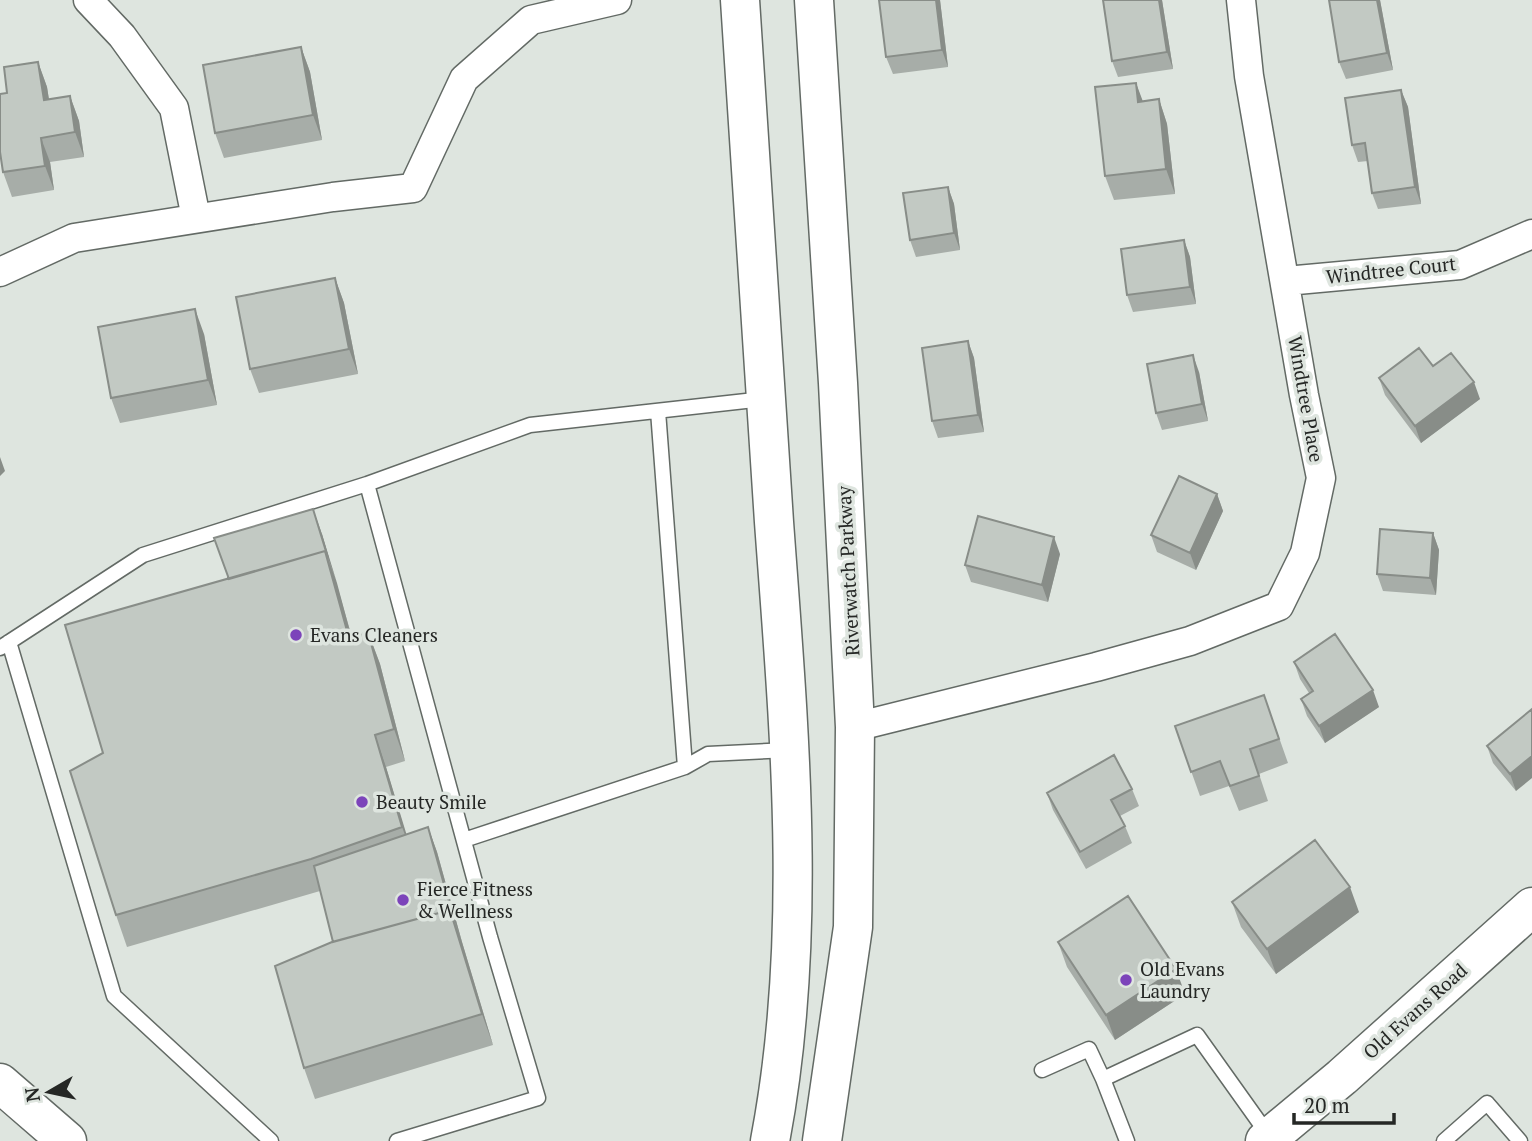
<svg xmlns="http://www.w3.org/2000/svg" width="1532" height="1141" font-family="'PT Serif',serif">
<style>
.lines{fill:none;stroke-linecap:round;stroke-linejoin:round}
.lane-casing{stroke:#636a65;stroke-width:17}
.street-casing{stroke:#636a65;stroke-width:31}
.secondary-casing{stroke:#636a65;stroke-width:41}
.primary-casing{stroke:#636a65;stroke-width:41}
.lane{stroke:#fff;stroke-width:14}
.street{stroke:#fff;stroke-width:28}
.secondary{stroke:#fff;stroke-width:38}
.primary{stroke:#fff;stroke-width:38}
.wall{fill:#a7ada8}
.shaded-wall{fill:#888d88}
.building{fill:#c2c9c3;stroke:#888d88;stroke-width:2}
.poi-dot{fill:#7c44ba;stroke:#dee5df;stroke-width:2.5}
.labels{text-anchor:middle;stroke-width:7;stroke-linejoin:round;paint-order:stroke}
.street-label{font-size:19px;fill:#252725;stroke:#dee5df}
.poi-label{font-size:19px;fill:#252725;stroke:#dee5df;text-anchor:start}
</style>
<rect width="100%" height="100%" fill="#dee5df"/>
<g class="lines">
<!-- lane casing -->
<g class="lane-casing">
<path id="lane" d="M 658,411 L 685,767 L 708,754 L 789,750
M 367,484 L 490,937 L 538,1098 L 397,1141
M 9,642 L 114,996 L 271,1141
M 0,648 L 143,555 L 367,484 L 530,425 L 764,399
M 464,840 L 685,767
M 1042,1070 L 1089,1049 L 1103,1079 L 1197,1035 L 1269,1136
M 1103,1079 L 1127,1141
M 1444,1141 L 1487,1103 L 1520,1141"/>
</g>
<!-- street casing -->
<g class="street-casing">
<path id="street" d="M 88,0 L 122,36 L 174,108 L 196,218
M 0,272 L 74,238 L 333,197 L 413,188 L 464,79 L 531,20 L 617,0
M 1286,281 L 1460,265 L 1532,234
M 855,727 L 1096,667 L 1190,641 L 1279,606 L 1305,553 L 1321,478 L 1304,395 L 1249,76 L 1241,0"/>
</g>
<!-- secondary casing -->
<g class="secondary-casing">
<path id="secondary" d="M 0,1083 L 67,1141
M 1265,1141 L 1342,1077 L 1532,907"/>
</g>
<!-- primary casing -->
<g class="primary-casing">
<path id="primary" d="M 740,0 C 751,174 762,348 774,522 C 789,727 809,937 770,1141
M 814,0 L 838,383 L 855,727 L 853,927 L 822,1141"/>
</g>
<!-- lane -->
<use href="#lane" class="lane"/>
<!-- street -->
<use href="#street" class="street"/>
<!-- secondary -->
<use href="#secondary" class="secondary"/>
<!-- primary -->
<use href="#primary" class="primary"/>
</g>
<!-- wall -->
<path class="wall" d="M 879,0 L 940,0 L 948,67 L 893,74 L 886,57 Z
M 1103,0 L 1162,0 L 1173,69 L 1118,77 L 1112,61 Z
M 1380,0 L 1393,70 L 1346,79 L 1339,62 Z
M 301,47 L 310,72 L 322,140 L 224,158 L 215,133 Z
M 38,62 L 47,87 L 49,100 L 70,96 L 79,121 L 84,157 L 50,162 L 54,190 L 12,197 L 3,172 L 7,93 Z
M 1136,83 L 1142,101 L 1159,99 L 1167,124 L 1175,194 L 1114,200 L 1105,176 Z
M 1401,90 L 1408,107 L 1421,204 L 1378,209 L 1372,193 L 1368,161 L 1358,162 L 1352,145 Z
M 948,187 L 954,204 L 960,250 L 916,257 L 910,240 Z
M 1184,240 L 1190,257 L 1196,304 L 1133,312 L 1127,295 Z
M 335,278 L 344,303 L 358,374 L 259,393 L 250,369 Z
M 204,334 L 217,405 L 120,423 L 111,398 Z
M 968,341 L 974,358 L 984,432 L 938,438 L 932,421 Z
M 1433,366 L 1480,399 L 1421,443 L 1385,395 L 1379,378 Z
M 1199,372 L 1208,421 L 1162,430 L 1156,413 Z
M 1217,494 L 1223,511 L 1196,570 L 1157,552 L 1151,535 Z
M 1433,533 L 1439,550 L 1436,595 L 1383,591 L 1377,574 Z
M 322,534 L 352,637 L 368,632 L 380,664 L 405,761 L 386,767 L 406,835 L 428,827 L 437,852 L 462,942 L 493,1045 L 315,1099 L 304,1068 L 333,942 L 320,891 L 127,947 L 116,915 L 103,753 Z
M 1060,554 L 1048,602 L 971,582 L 965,565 Z
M 1294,662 L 1379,707 L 1325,743 L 1307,716 L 1301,699 L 1309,693 L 1300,679 Z
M 1264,695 L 1288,763 L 1259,774 L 1268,801 L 1239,811 L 1229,786 L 1200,796 L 1175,726 Z
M 1532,709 L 1516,791 L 1493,763 L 1487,746 Z
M 1132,789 L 1139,806 L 1120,816 L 1125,826 L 1132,843 L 1086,869 L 1053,810 L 1047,793 Z
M 1232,902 L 1359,912 L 1276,974 L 1241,927 Z
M 1058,942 L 1185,994 L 1115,1040 L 1067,967 Z"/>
<!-- shaded-wall -->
<path class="shaded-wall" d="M 936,0 L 940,0 L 948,67 L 942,50 Z
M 1159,0 L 1162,0 L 1173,69 L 1167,52 Z
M 1377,0 L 1380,0 L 1393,70 L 1387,53 Z
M 301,47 L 310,72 L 322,140 L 313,115 Z
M 38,62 L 47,87 L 53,125 L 44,100 Z
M 1136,83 L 1145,107 L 1138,102 Z
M 1401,90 L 1408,107 L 1421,204 L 1415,187 Z
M 70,96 L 79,121 L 84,157 L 75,132 Z
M 1159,99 L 1167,124 L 1175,194 L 1166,169 Z
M 41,138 L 50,162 L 54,190 L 45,166 Z
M 948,187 L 954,204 L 960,250 L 954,233 Z
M 1184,240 L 1190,257 L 1196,304 L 1190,287 Z
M 335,278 L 344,303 L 358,374 L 349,349 Z
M 195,309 L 204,334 L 217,405 L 208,380 Z
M 968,341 L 974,358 L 984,432 L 978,415 Z
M 1193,355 L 1199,372 L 1208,421 L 1202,404 Z
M 1474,382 L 1480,399 L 1421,443 L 1415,426 Z
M 0,457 L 5,471 L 0,476 Z
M 1217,494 L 1223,511 L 1196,570 L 1190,553 Z
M 313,509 L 322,534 L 337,583 L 328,558 Z
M 1433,533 L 1439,550 L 1436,595 L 1430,578 Z
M 1054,537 L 1060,554 L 1048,602 L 1042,585 Z
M 325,551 L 337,583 L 360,669 L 349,638 Z
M 368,632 L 380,664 L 405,761 L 394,729 Z
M 1373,690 L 1379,707 L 1325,743 L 1319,726 Z
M 375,735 L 386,767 L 414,859 L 402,827 Z
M 1532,756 L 1532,778 L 1516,791 L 1510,774 Z
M 428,827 L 437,852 L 462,942 L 453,917 Z
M 1350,887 L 1359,912 L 1276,974 L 1267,949 Z
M 450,910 L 462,942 L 493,1045 L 482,1014 Z
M 1176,969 L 1185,994 L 1115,1040 L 1106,1015 Z"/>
<!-- building -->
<path class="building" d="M 879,0 L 936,0 L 942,50 L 886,57 Z
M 1103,0 L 1159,0 L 1167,52 L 1112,61 Z
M 1329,0 L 1377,0 L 1387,53 L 1339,62 Z
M 301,47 L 313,115 L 215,133 L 203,65 Z
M 38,62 L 44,100 L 70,96 L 75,132 L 41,138 L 45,166 L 3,172 L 0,152 L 0,94 L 7,93 L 4,67 Z
M 1136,83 L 1138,102 L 1159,99 L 1166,169 L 1105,176 L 1095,87 Z
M 1401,90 L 1415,187 L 1372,193 L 1365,143 L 1352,145 L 1345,98 Z
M 948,187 L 954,233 L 910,240 L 903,193 Z
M 1184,240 L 1190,287 L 1127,295 L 1121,249 Z
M 335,278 L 349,349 L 250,369 L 236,297 Z
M 195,309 L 208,380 L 111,398 L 98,327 Z
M 968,341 L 978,415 L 932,421 L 922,348 Z
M 1419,348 L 1433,366 L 1451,353 L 1474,382 L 1415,426 L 1379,378 Z
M 1193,355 L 1202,404 L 1156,413 L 1147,364 Z
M 1179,476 L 1217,494 L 1190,553 L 1151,535 Z
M 313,509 L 328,558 L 325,551 L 229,579 L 214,538 Z
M 978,516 L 1054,537 L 1042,585 L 965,565 Z
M 1380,529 L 1433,533 L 1430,578 L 1377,574 Z
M 325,551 L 349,638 L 368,632 L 394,729 L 375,735 L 402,827 L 311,859 L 116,915 L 70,771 L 103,753 L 65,625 Z
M 1335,634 L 1373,690 L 1319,726 L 1301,699 L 1313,691 L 1294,662 Z
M 1264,695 L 1279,739 L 1250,749 L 1259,776 L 1230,786 L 1220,761 L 1191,772 L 1175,726 Z
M 1532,709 L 1532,756 L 1510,774 L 1487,746 Z
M 1114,755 L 1132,789 L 1111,800 L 1125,826 L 1080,852 L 1047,793 Z
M 428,827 L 453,917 L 450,910 L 333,942 L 314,866 Z
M 1315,840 L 1350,887 L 1267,949 L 1232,902 Z
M 1128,896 L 1176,969 L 1106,1015 L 1058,942 Z
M 450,910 L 482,1014 L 304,1068 L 275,966 L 332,942 Z"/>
<!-- markers -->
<g class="poi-dot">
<circle cx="296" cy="635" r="7"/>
<circle cx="362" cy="802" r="7"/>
<circle cx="403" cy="900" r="7"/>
<circle cx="1126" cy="980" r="7"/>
</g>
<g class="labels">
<!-- street labels -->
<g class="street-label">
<text transform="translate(1391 270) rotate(-6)" y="7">Windtree Court</text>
<text transform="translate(1306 399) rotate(80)" y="7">Windtree Place</text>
<text transform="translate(848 571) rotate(-93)" y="7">Riverwatch Parkway</text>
<text transform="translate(1415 1011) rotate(-42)" y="7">Old Evans Road</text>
</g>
<!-- poi labels -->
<g class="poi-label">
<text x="310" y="642">Evans Cleaners</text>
<text x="376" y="809">Beauty Smile</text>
<text x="417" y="896">Fierce Fitness<tspan x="417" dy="22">&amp; Wellness</tspan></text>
<text x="1140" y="976">Old Evans<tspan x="1140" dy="22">Laundry</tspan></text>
</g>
</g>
<!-- north arrow -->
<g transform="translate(49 1092) rotate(261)" stroke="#dee5df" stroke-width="5" paint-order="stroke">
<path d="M0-5L12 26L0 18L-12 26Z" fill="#252725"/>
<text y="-10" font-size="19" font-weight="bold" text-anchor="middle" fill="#252725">N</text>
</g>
<!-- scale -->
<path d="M1294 1113v10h100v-10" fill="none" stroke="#252725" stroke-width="3.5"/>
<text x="1304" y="1113" font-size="21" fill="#252725" stroke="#dee5df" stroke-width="5" paint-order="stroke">20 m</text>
</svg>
